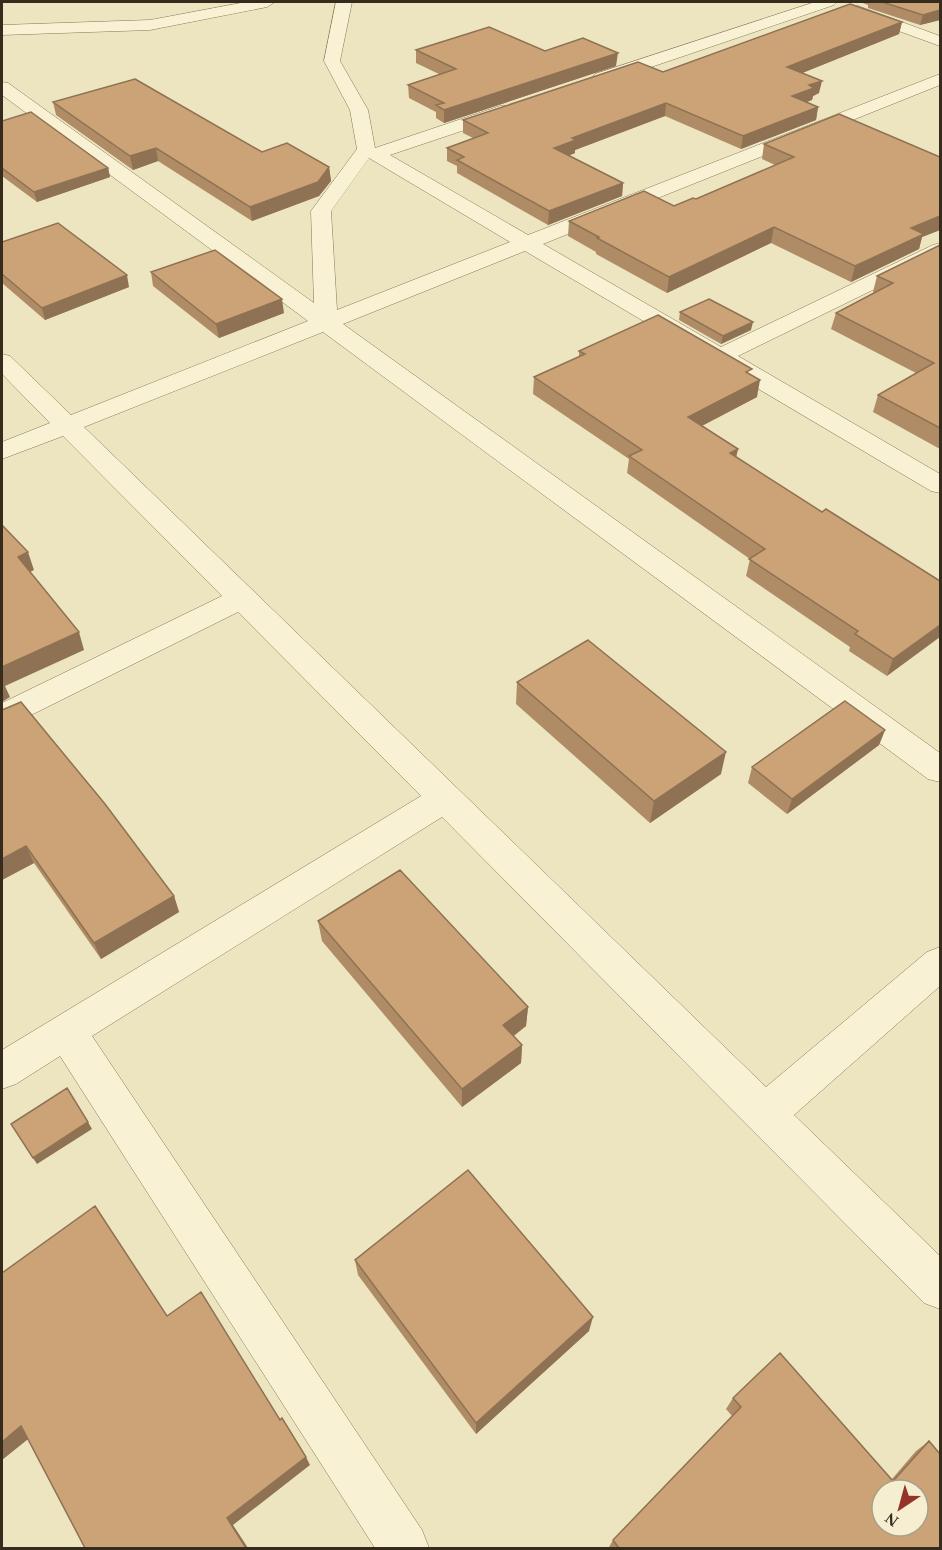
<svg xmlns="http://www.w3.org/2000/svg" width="942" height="1550" font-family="Georgia,serif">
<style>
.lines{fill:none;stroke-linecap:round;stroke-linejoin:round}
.minor-casing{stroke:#867658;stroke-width:1}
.minor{fill:#f8f1d3;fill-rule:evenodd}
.wall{fill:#af8c65}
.shaded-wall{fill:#8e7253}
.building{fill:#cba376;stroke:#8e7253;stroke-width:1.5;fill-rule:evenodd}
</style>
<rect width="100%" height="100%" fill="#ede5c0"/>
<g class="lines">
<!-- minor casing -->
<g class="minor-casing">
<path id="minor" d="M 246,2 L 275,2 L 267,7 L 150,30 L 2,35 L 2,25 L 150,20 Z
M 336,2 L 352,2 L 340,61 L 368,110 L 375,148 L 500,106 L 512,106 L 515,110 L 512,114 L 390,155 L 528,235 L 940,74 L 940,85 L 543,244 L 721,347 L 933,245 L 940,243 L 940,257 L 738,356 L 940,474 L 940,493 L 931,491 L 525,251 L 343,324 L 940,753 L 940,782 L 928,779 L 323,332 L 84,427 L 766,1087 L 927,952 L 940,947 L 940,986 L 794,1115 L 940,1256 L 940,1309 L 924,1303 L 442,817 L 92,1036 L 422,1530 L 429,1548 L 375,1548 L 60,1056 L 16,1084 L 2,1089 L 2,1050 L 421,796 L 238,612 L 13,724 L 2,727 L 2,703 L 222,596 L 63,436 L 2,459 L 2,442 L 50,423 L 2,374 L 2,354 L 10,356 L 71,415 L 308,321 L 2,95 L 2,82 L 8,83 L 314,303 L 311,211 L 357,149 L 350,110 L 324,61 ZM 369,158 L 510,242 L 337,310 L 331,211 Z
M 815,2 L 837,2 L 834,5 L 607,82 L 595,82 L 592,78 L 595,74 Z
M 858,6 L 940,36 L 940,46 L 852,14 L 850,11 L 852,8 Z"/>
</g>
<!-- minor -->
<use href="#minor" class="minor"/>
</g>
<!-- wall -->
<path class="wall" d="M 860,2 L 940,2 L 940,20 L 920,25 L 868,8 L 868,5 Z
M 902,22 L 899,34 L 802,73 L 819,93 L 813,96 L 812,100 L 806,102 L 818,107 L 816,120 L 741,149 L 665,116 L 575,150 L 575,153 L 568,156 L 623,183 L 622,196 L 548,225 L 457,173 L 457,166 L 447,161 L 447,148 L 473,138 L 463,133 L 463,120 L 663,72 Z
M 416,50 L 545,51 L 616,66 L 444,123 L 436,118 L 436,112 L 409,98 L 408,85 L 441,75 L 416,63 Z
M 53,102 L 329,167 L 331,181 L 319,196 L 252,221 L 158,161 L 133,170 L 56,115 Z
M 2,121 L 108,168 L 110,177 L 37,202 L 2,176 Z
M 764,144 L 940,157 L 940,230 L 922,237 L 919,249 L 851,282 L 771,243 L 667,293 L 596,254 L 596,252 L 568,236 L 569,221 L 674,206 L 696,199 L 775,165 L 762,159 Z
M 2,242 L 129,287 L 45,320 L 2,283 Z
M 940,245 L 940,449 L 873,412 L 878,395 L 916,373 L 831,329 L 836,313 L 874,293 L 873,292 L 877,276 Z
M 151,272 L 284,313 L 219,338 L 153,286 Z
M 680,312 L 751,330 L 721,344 L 679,320 Z
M 579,351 L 751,375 L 757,397 L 702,426 L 738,449 L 736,457 L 822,512 L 940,581 L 887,676 L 849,651 L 850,647 L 746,576 L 750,559 L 627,473 L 629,459 L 533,394 L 534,377 L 579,357 Z
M 517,682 L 721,774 L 650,823 L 516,704 Z
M 2,710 L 174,896 L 179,912 L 101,959 L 34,863 L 2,880 Z
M 885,730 L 879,745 L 787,814 L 748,783 L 752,767 Z
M 318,921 L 528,1007 L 526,1026 L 514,1036 L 522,1045 L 521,1063 L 462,1107 L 322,941 Z
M 355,1260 L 589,1331 L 476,1434 L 358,1275 Z
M 733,1398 L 892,1479 L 916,1451 L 929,1441 L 940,1548 L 610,1548 L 609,1547 L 613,1540 L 732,1416 L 726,1409 Z"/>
<!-- shaded-wall -->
<path class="shaded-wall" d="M 940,10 L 940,20 L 920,25 L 923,15 Z
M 902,22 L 899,34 L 785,80 L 787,67 Z
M 618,53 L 616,66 L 444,123 L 444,110 Z
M 822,81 L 819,93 L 813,96 L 812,100 L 789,109 L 792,96 L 809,85 Z
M 666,103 L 665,116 L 575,150 L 575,153 L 553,162 L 554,148 L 572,138 Z
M 818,107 L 816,120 L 741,149 L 743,136 Z
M 156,148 L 158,161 L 133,170 L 130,156 Z
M 329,167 L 331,181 L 319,196 L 252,221 L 250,207 Z
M 108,168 L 110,177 L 37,202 L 34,192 Z
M 623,183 L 622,196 L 548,225 L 549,211 Z
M 940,216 L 940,230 L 922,237 L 919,249 L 851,282 L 855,266 L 911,228 Z
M 774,227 L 771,243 L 667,293 L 669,277 Z
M 127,275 L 129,287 L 45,320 L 42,308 Z
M 282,299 L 284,313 L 219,338 L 216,324 Z
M 753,322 L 751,330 L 721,344 L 723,336 Z
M 760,380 L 757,397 L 686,434 L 688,417 Z
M 738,449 L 734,466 L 730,453 Z
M 28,552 L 34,570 L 24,575 L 18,557 Z
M 940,625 L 940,637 L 887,676 L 893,659 Z
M 79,632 L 84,650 L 5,686 L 10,697 L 2,702 L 2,667 Z
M 885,730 L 879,745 L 787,814 L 792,799 Z
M 726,752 L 721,774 L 650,823 L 654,801 Z
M 26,846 L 34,863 L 2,880 L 2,859 Z
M 174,896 L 179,912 L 101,959 L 94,943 Z
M 528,1007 L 526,1026 L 502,1044 L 503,1025 Z
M 522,1045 L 521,1063 L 462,1107 L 462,1089 Z
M 88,1122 L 92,1129 L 37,1164 L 33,1158 Z
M 593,1317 L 589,1331 L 476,1434 L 476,1423 Z
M 21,1426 L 32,1436 L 2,1460 L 2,1442 Z
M 306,1457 L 310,1465 L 233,1525 L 248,1548 L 246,1548 L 227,1518 Z"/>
<!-- building -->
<path class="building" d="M 882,2 L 940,2 L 940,10 L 923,15 Z
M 850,4 L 902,22 L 787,67 L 822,81 L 809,85 L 814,88 L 792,96 L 818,107 L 743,136 L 666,103 L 572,138 L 576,140 L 554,148 L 623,183 L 549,211 L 457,160 L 464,157 L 447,148 L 488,133 L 463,120 L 638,62 L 663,72 Z
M 489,27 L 545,51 L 583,38 L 618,53 L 444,110 L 436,105 L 444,103 L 408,85 L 456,69 L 416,50 Z
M 135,79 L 262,152 L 287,143 L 329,167 L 318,182 L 250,207 L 156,148 L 130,156 L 53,102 Z
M 31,112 L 108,168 L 34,192 L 2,168 L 2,121 Z
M 839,114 L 940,157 L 940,216 L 911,228 L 924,234 L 855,266 L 774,227 L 669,277 L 597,238 L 599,237 L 569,221 L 644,191 L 674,206 L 693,198 L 696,199 L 794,157 L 764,144 Z
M 58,223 L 127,275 L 42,308 L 2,274 L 2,242 Z
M 940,245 L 940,428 L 878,395 L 934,363 L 836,313 L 893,283 L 877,276 Z
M 215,250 L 282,299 L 216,324 L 151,272 Z
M 709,299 L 753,322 L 723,336 L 680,312 Z
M 658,315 L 752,369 L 746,372 L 760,380 L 688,417 L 738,449 L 730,453 L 822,512 L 826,509 L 940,581 L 940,625 L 893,659 L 855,634 L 858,631 L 749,559 L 765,549 L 629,456 L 642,450 L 534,377 L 585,354 L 579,351 Z
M 2,525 L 28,552 L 18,557 L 79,632 L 2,667 Z
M 588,640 L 726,752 L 654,801 L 517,682 Z
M 845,701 L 885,730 L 792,799 L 752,767 Z
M 21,702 L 105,804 L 174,896 L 94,943 L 26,846 L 2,859 L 2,710 Z
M 400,870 L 528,1007 L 503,1025 L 522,1045 L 462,1089 L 318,921 Z
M 67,1088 L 88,1122 L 33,1158 L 11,1124 Z
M 468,1170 L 593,1317 L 476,1423 L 355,1260 Z
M 95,1206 L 167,1316 L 201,1292 L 280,1420 L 282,1418 L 306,1457 L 227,1518 L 246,1548 L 85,1548 L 21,1426 L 2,1442 L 2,1273 Z
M 780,1353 L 893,1481 L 929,1441 L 940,1454 L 940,1548 L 619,1548 L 613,1540 L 741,1407 L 733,1398 ZM 882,1490 L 918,1490 L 918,1526 L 882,1526 Z"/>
<!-- border -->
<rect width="942" height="1550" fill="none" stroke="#362c1d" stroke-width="6"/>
<!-- north arrow -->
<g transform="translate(900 1508) rotate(216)"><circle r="28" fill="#f5eed0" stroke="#a9a088" stroke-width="1.5"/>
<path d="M0-4.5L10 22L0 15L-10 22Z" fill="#953429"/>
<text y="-9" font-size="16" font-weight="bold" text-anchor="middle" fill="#362c1d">N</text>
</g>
</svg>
